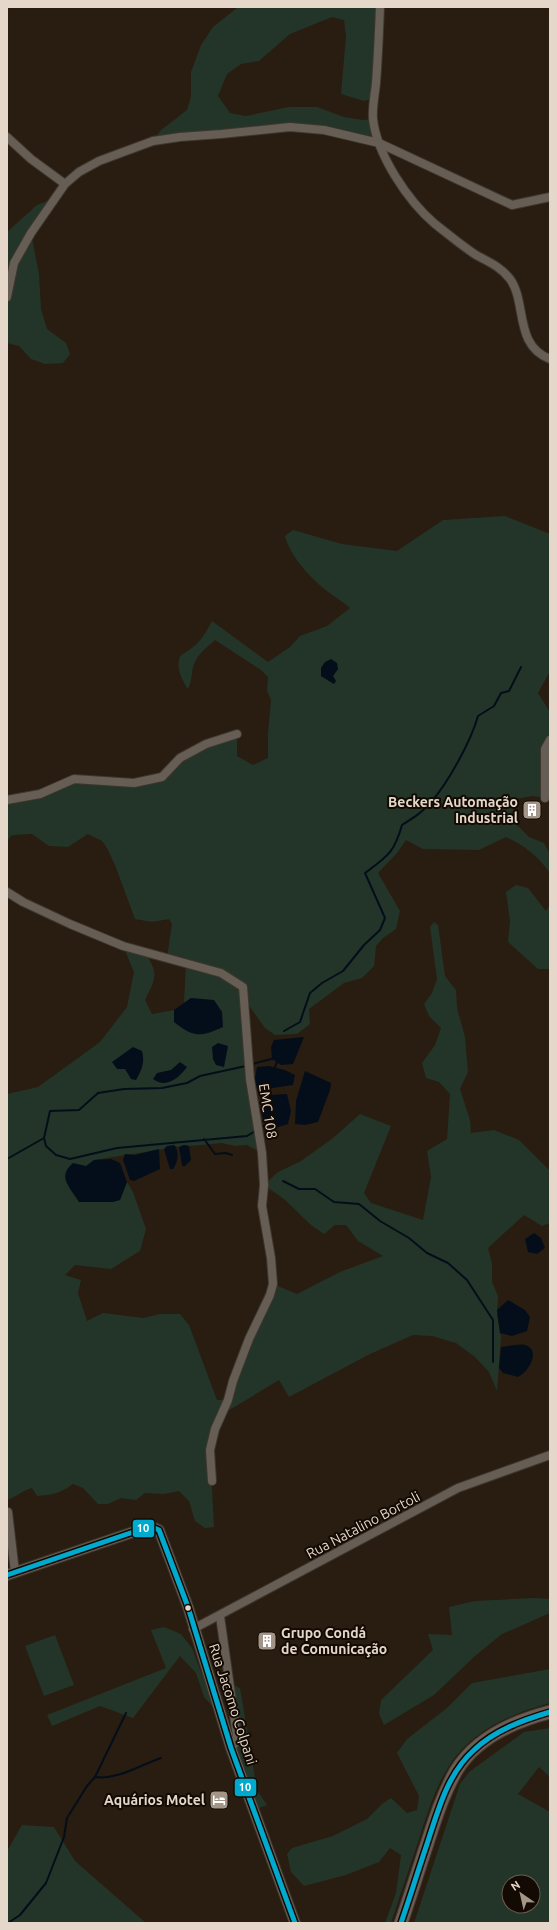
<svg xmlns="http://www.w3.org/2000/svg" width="557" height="1930" font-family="Ubuntu,sans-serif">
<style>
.green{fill:#233528;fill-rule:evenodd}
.water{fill:#040e1a}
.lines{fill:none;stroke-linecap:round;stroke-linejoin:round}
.stream{stroke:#040e1a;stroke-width:2}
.minor-casing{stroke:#3f362e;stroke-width:10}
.tertiary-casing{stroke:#3f362e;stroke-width:12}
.primary-casing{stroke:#3f362e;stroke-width:15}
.minor{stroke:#665e54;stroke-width:8}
.tertiary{stroke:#665e54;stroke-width:10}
.primary{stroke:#6a5b53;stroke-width:13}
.bus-1-casing{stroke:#130a03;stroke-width:8}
.bus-1{stroke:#00a9ce;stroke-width:5}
.bus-dot{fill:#e5d7c9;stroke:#130a03;stroke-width:1.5}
.labels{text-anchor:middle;stroke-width:4;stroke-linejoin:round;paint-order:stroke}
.poi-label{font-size:14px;font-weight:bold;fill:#e5d7c9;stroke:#130a03;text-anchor:end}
.street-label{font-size:14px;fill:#e5d7c9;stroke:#130a03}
.line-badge{stroke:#130a03;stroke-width:1.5}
.badge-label{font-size:11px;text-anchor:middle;font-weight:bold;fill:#fff}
</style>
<rect width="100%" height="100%" fill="#281d10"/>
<!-- green -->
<path class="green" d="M 238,7 L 380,7 L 375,98 L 364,101 L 341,94 L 346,36 L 344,20 L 332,17 L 290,34 L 259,61 L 241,64 L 227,74 L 218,96 L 230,113 L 246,116 L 289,107 L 317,107 L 344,117 L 363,120 L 373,119 L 379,143 L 290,127 L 153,141 L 161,130 L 187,110 L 191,96 L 191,72 L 201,45 L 213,27 Z
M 55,198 L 31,233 L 39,274 L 41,309 L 47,329 L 66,343 L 70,354 L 63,363 L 45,364 L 31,359 L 19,346 L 7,343 L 7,232 L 37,205 Z
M 505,516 L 550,534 L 550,671 L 538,693 L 550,712 L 550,798 L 532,796 L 516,799 L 511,819 L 529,837 L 544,843 L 550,854 L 550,873 C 538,856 525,846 506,837 L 479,850 L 423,849 L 406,840 L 397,853 L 378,873 L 400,911 L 396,929 L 383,938 L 376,946 L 374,966 L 362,978 L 344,983 L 309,1009 L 310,1024 L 297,1034 L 275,1035 L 265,1028 L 245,1000 L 262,1153 L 247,1145 L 235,1146 L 222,1143 L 189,1146 L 184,1145 L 179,1147 C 173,1145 169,1145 164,1149 L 94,1160 L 69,1188 L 79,1202 L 120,1200 L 127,1182 L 133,1192 L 146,1229 L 140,1251 L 111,1269 L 75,1265 L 65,1275 L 81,1280 L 78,1293 L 87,1321 L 103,1313 L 143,1318 L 160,1314 L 180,1314 L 189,1325 L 217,1400 L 228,1400 L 273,1284 L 297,1294 L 340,1272 L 383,1256 L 358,1241 L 346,1225 L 335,1225 L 324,1234 L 311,1225 L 284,1199 L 264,1185 L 278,1172 L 301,1161 L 333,1138 L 360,1114 L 391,1126 L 364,1193 L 371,1203 L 423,1220 L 431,1177 L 427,1151 L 447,1139 L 450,1094 L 439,1082 L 426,1078 L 422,1063 L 435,1045 L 441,1028 L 429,1016 L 424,1004 L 432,993 L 437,979 L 430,927 L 434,922 L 438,925 L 445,976 L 456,990 L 457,1008 L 465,1037 L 468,1072 L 460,1089 L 470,1120 L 471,1133 L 494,1130 L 519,1140 L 548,1169 L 550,1169 L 550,1223 L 542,1226 L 524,1215 L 488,1248 L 492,1263 L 492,1282 L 498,1296 L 497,1316 L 501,1337 L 497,1391 L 489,1372 L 475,1357 L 456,1343 L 432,1336 L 413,1335 L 370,1354 L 289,1397 L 279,1380 L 221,1415 L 210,1450 L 214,1527 L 205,1528 L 195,1521 L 189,1501 L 179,1491 L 164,1494 L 145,1493 L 136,1500 L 121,1498 L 108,1504 L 98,1504 L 83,1488 L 73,1484 C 61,1493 52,1495 37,1496 L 32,1488 C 21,1491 17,1497 7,1500 L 7,1094 L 38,1087 L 100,1042 L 127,1007 L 134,972 L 123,946 L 145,952 C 159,974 156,978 145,1000 L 152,1014 L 174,1010 L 174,1022 L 191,998 L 184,1003 L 186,963 L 167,958 L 172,924 L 169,919 L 152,922 L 135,919 L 115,865 L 107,848 L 102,841 L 88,834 L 68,847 L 49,846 L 32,834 L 12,835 L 7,841 L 7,800 L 74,779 L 134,783 L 162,777 L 180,758 L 237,734 L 237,756 L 253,765 L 268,758 L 268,733 L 271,700 L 267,691 L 268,677 L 261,670 L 215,640 C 207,647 198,654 194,664 C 191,671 193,679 188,689 C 181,678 176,669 180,656 C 198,645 202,640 212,621 L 268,662 L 290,647 L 300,636 L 327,626 L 350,608 C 341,600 331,595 322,587 C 307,574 290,555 285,536 L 293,530 L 342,544 L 397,551 L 443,520 ZM 325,662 L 338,669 L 329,681 L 321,676 L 321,668 Z
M 516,885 L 528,888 L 546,911 L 550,905 L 550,969 L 538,969 L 508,942 L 510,921 L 506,892 Z
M 534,1598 L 550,1599 L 550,1613 L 502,1634 L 475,1656 L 434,1695 L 384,1725 L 379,1714 L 381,1700 L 433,1650 L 428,1634 L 452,1635 L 449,1607 L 475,1601 Z
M 164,1627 L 181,1634 L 192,1648 L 215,1709 L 204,1697 L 196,1673 L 180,1656 L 133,1718 L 100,1706 L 52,1726 L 47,1715 L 166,1668 L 151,1630 Z
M 55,1635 L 74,1685 L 44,1696 L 25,1646 Z
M 550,1669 L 550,1703 C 512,1713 471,1731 449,1766 C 435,1788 427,1814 419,1839 C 410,1867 400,1895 391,1923 L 385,1923 L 396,1893 L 401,1855 L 390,1848 L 379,1862 L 346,1875 L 304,1886 L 291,1872 L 287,1854 L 292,1848 L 333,1836 L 367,1819 L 382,1804 L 391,1798 L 407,1813 L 417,1810 L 419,1796 L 397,1753 L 407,1739 L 447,1708 L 472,1683 Z
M 229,1683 L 240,1688 L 257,1790 L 267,1805 L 254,1810 L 231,1748 L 236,1742 Z
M 550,1728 L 550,1777 L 539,1767 L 518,1794 L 550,1812 L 550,1923 L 414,1923 L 460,1784 L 469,1772 L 524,1732 ZM 509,1882 L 533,1882 L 533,1906 L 509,1906 Z
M 22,1825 L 54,1827 L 75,1861 L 146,1923 L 7,1923 L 7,1851 Z"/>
<!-- water -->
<path class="water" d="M 331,659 L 337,663 L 338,669 L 333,676 L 336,681 L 334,684 L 321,676 L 321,668 L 325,662 Z
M 191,998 L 214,1000 L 222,1012 L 223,1027 C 201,1037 194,1038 174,1022 L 174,1010 Z
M 304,1037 L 293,1064 L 281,1065 L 272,1059 L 271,1047 L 274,1040 Z
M 218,1043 L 228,1046 L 224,1067 L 216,1065 L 213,1059 L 212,1047 Z
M 133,1047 L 142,1051 C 145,1062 142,1070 136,1080 L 131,1079 L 125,1069 L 117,1069 L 112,1062 Z
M 180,1062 L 187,1067 C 179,1078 166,1089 153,1079 L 157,1073 L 171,1070 Z
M 269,1066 L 285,1070 L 295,1075 L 293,1085 L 259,1090 L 254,1084 L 257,1067 Z
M 305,1071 L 331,1083 L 330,1090 L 318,1122 L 305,1125 L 295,1124 L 296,1101 Z
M 287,1094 L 291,1111 L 288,1124 L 275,1128 L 262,1117 L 264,1102 L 270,1095 Z
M 174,1145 C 180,1152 178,1162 173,1169 L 170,1169 L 164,1149 L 167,1146 Z
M 184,1145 L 189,1146 L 191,1160 L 184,1167 L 182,1165 L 179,1147 Z
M 159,1149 L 160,1169 L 134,1181 L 130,1180 L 123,1160 L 125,1154 L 135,1155 Z
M 111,1159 L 120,1163 L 127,1182 L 120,1200 L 113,1202 L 79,1202 C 71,1187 56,1178 73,1163 L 86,1166 L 94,1160 Z
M 534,1233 L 541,1238 L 545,1248 L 537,1254 L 528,1252 L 525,1239 Z
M 508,1300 L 525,1310 L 530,1317 L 527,1331 L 512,1336 L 500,1333 L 497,1310 Z
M 515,1345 C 518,1345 522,1344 525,1345 C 542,1350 528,1373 518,1377 L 503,1373 L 499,1368 L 501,1347 Z"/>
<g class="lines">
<!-- stream -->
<path class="stream" d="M 284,1031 L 300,1022 L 310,993 L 322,983 L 343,971 L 364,945 L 380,930 L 385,918 L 365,873 C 388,856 394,853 402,825 C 413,818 423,812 431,802 C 448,783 471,741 478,716 L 494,706 L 501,693 L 509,691 L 521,667
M 252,1064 L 275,1058
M 274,1069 L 278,1060
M 268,1087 L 270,1097
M 260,1128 L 270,1122
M 44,1138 L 46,1146 L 56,1155 L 70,1159 L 117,1148 L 247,1136 L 257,1130
M 204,1139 L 215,1154 L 226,1153 L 232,1155
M 7,1159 L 44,1138 L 50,1111 L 79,1110 L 98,1093 L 124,1089 L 162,1088 L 187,1083 L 200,1076 L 246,1066
M 283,1181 L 299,1189 L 315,1189 L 334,1202 L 359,1204 L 380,1221 L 409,1238 L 427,1253 L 448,1263 L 467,1280 L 493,1320 L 493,1362
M 95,1777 C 118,1780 140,1765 161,1758
M 8,1923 L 20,1915 L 46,1883 L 64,1837 L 67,1818 L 87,1786 L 95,1777 L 126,1713"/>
<!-- minor casing -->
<g class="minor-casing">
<path id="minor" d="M 380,7 C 379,32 378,57 376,83 C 375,94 372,107 373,119 C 377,155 408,201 435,224 C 448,234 462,246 476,255 C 489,262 501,267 510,279 C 527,302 514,346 550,359
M 7,137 L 31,159 L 65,184
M 7,297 L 14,263 L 31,233 L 65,184 L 79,172 L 99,161 L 153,141 L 180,137 L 221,134 L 290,127 L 324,130 L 379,143 L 512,205 L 550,197
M 545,798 L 545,749 L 550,740
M 7,800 L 40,794 L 74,779 L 134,783 L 162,777 L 180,758 L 206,744 L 237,734
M 7,892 L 23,902 L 70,924 L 123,946 L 221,973 L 243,987 L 250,1079 L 262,1153 L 264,1185 L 262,1206 L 271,1258 L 273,1284 L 270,1295 L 249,1339 L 233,1381 L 228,1400 L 215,1429 L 210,1450 L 212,1481
M 8,1512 L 15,1572
M 220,1616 L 237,1737 L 236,1742 L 231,1748
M 193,1629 L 458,1488 L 550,1455"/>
</g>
<!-- tertiary casing -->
<g class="tertiary-casing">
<path id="tertiary" d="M 7,1575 L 145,1528 L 152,1527 L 159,1530 L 188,1607 L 231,1748 L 295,1923"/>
</g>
<!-- primary casing -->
<g class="primary-casing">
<path id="primary" d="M 401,1923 C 410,1897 418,1871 427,1844 C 435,1819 443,1794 456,1771 C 476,1738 515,1721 550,1712"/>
</g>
<!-- minor -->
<use href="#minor" class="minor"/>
<!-- tertiary -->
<use href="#tertiary" class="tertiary"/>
<!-- primary -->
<use href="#primary" class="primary"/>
<!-- bus-1 casing -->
<g class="bus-1-casing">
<path id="bus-1" d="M 7,1575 L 145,1528 L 152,1527 L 159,1530 L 188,1607 L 231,1748 L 295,1923
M 401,1923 C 410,1897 418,1871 427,1844 C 438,1811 447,1774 474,1750 C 495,1730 523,1720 550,1712"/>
</g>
<!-- bus-1 -->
<use href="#bus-1" class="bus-1"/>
</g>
<!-- icons -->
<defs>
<g id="building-square" transform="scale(1)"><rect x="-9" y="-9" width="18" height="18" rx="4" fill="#a39688" stroke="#130a03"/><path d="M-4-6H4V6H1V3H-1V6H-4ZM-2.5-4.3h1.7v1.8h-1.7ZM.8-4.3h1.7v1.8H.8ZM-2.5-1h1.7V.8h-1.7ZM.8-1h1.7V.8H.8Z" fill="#fff"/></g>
<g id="hotel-square" transform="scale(1)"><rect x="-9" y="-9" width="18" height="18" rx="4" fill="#a39688" stroke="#130a03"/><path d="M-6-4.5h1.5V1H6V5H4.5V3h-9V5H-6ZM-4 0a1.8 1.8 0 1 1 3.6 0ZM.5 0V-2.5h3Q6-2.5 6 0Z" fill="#fff"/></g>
</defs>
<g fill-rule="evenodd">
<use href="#building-square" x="532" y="810"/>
<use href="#building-square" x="267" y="1641"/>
<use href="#hotel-square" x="219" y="1800"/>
</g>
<!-- markers -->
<circle class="bus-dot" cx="188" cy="1608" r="3.5"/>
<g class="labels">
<!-- poi labels -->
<g class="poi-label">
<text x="518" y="807">Beckers Automação<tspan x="518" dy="16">Industrial</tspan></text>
<text x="281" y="1638" text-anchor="start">Grupo Condá<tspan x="281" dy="16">de Comunicação</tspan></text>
<text x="205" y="1805">Aquários Motel</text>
</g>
<!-- street labels -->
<g class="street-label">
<text transform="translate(268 1111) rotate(81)" y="5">EMC 108</text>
<text transform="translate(363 1525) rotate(-28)" y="5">Rua Natalino Bortoli</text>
<text transform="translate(233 1704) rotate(72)" y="5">Rua Jacomo Colpani</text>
</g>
</g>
<g class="line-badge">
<rect x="132" y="1519" width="23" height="19" rx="4" fill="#00a9ce"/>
<rect x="234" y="1778" width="23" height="19" rx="4" fill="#00a9ce"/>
</g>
<g class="badge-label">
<text x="143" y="1532">10</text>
<text x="245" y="1791">10</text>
</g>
<!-- border -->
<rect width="557" height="1930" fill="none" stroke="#e5d7c9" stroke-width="16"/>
<!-- north arrow -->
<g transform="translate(521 1894) rotate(326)"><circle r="19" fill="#130a03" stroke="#675c52"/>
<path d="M0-3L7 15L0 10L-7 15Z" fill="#a39688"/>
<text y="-6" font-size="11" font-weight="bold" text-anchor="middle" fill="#e5d7c9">N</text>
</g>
</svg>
